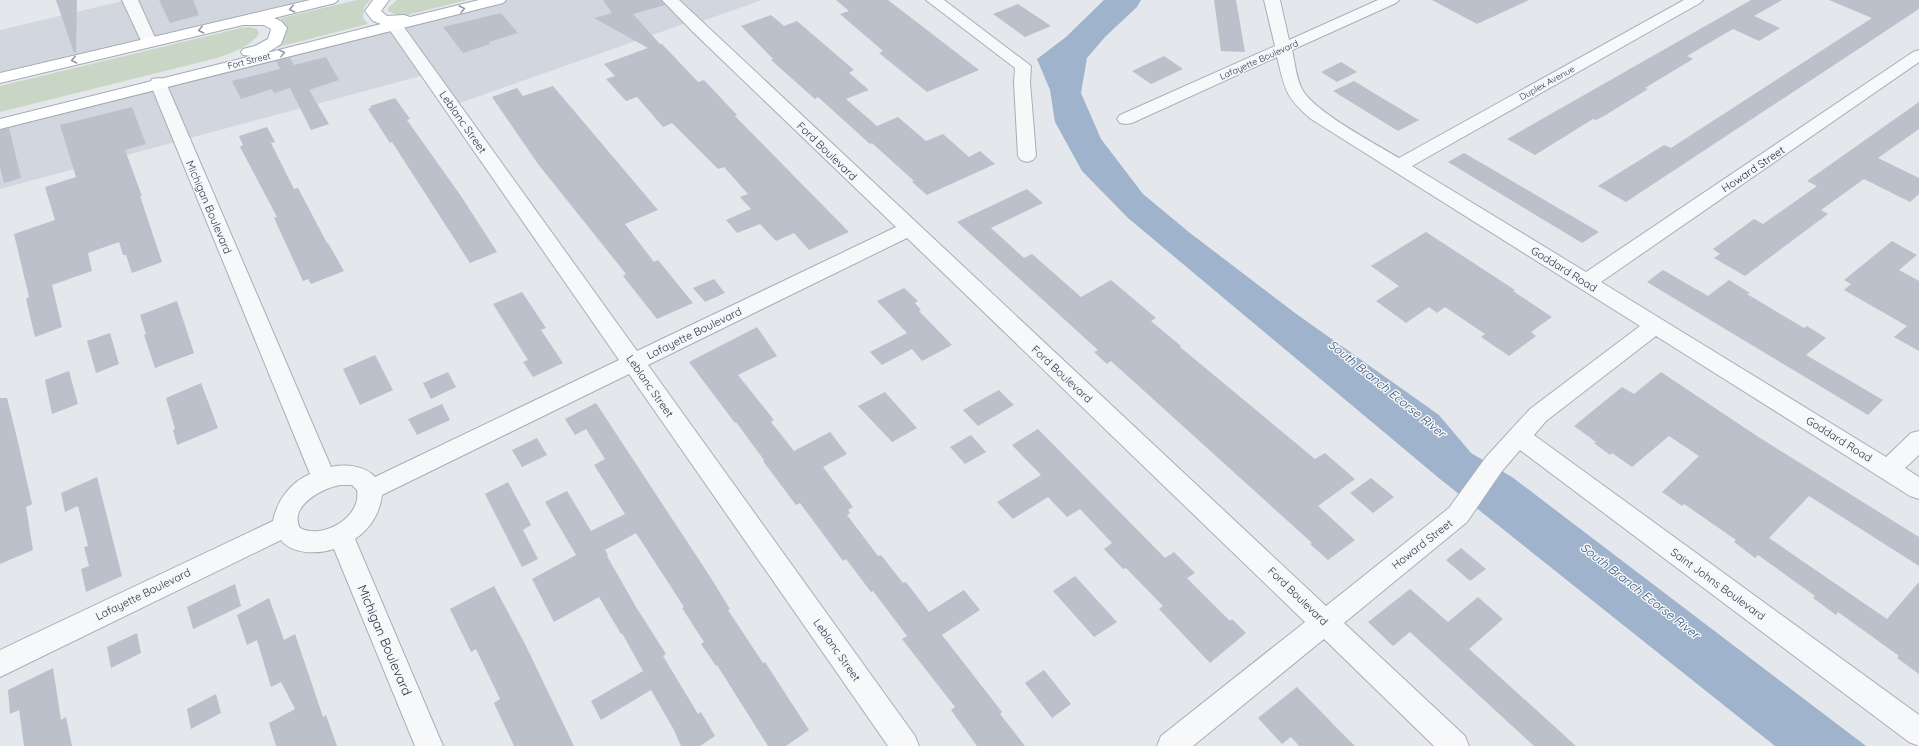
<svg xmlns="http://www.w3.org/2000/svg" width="1919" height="746" font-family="Quicksand,sans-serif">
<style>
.built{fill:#d2d6de}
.green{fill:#c9d6c5}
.water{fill:#9fb4cc}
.building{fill:#bbc0ca}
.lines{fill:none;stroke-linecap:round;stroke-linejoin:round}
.minor-casing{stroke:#a9aeb7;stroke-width:2}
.major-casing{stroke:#a3abb8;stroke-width:2}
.minor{fill:#f7f8fa;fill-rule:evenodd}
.major{fill:#fff;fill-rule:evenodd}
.oneway{stroke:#959aa2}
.labels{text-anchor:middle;stroke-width:3;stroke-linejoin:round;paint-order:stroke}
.far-street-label{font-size:9px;fill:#2b3445;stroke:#f4f6f9}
.street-label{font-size:11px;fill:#2b3445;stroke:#f4f6f9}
.water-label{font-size:12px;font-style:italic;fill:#34527a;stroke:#f4f6f9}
.near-street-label{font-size:13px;fill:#2b3445;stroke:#f4f6f9}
</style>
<rect width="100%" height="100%" fill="#e4e7ec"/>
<!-- built -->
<path class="built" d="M 127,0 L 330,0 L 0,78 L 0,30 Z
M 498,0 L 762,0 L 694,24 L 692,21 L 451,106 L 428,74 L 0,189 L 0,124 Z"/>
<!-- green -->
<path class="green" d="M 357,0 L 370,0 L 364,7 L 363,18 L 368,24 L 274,48 C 283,36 290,32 281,18 Z
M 397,0 L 467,0 L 407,15 L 397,15 L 388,11 L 388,8 Z
M 250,27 L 257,29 L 259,33 C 251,47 231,53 217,58 L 0,112 L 0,86 L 241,28 Z"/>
<!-- water -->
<path class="water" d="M 1104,0 L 1141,0 L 1137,7 L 1105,37 L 1087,58 L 1081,93 L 1101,139 L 1143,194 L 1190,233 L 1295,313 L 1439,415 L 1471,453 L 1512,477 L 1866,746 L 1775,746 L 1440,479 L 1128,218 L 1082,171 L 1055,122 L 1050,90 L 1037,59 L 1066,37 Z"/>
<!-- building -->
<path class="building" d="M 56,0 L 77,0 L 76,52 L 74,53 Z
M 159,0 L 193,0 L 199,15 L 170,23 Z
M 603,0 L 661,0 L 665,5 L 633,14 L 660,44 L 662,44 L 698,82 L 704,80 L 737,115 L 735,116 L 849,232 L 809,250 L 794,233 L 776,241 L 760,224 L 737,233 L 726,220 L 751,209 L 740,197 L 748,194 L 724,167 L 718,169 L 672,123 L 663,127 L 637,97 L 626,101 L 606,79 L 615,76 L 604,64 L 648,48 L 594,18 L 612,13 Z
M 836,0 L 888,0 L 979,70 L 927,92 L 879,53 L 883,51 L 840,14 L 849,11 Z
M 1214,0 L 1236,0 L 1245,52 L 1221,51 Z
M 1432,0 L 1529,0 L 1477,24 Z
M 1751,0 L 1782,0 L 1754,16 L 1780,28 L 1759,41 L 1733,29 L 1687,56 L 1693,59 L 1645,88 L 1648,89 L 1604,116 L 1596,120 L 1593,119 L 1535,155 L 1507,139 Z
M 1829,0 L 1919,0 L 1919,9 L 1626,202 L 1598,186 L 1664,145 L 1671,148 L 1872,18 Z
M 1018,4 L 1051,26 L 1025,37 L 993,14 Z
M 501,13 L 518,33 L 489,42 L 490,44 L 463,53 L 443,27 Z
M 771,15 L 784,26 L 797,21 L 854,70 L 849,73 L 869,90 L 846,99 L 877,126 L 898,117 L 926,141 L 943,134 L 969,157 L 980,151 L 995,164 L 927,195 L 912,182 L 914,181 L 872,143 L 870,144 L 818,97 L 815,99 L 771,60 L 773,59 L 741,26 Z
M 1164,56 L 1183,69 L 1151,84 L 1132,71 Z
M 326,57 L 339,80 L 309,90 L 329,124 L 311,130 L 290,88 L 274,93 L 272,89 L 241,99 L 232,81 L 280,69 L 276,61 L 290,58 L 294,65 Z
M 1341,62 L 1357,72 L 1337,82 L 1321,72 Z
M 1354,81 L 1382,98 L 1419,120 L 1398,131 L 1333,91 Z
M 553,86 L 658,210 L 625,224 L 654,262 L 658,260 L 693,303 L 657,319 L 623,276 L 626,274 L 538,164 L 492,97 L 517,88 L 523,96 Z
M 395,98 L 410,119 L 407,120 L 461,196 L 497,252 L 470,263 L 392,142 L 390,143 L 368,109 L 371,108 L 370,106 Z
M 1919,102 L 1919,129 L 1878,158 L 1919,178 L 1919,194 L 1910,202 L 1864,179 L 1821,210 L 1828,214 L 1745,276 L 1714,258 L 1720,254 L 1713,249 L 1754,219 L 1763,224 L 1817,186 L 1807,181 Z
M 132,107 L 146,144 L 125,150 L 142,196 L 140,196 L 162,262 L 132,273 L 126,255 L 123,255 L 119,242 L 88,253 L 92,271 L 52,285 L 62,327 L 35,337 L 26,299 L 29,297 L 14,234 L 55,220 L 45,187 L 76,177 L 60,125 Z
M 267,127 L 275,142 L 271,143 L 294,189 L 298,188 L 327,243 L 328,243 L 344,271 L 311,284 L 308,279 L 303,281 L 274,218 L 277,217 L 240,147 L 243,145 L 239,136 Z
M 9,128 L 21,178 L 4,183 L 0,167 L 0,130 Z
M 1464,153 L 1490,168 L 1599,232 L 1582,243 L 1448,162 Z
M 1027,189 L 1043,203 L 991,228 L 1024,258 L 1032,254 L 1081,297 L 1111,280 L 1156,318 L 1151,321 L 1181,346 L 1180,347 L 1315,459 L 1325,453 L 1355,479 L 1318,506 L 1355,540 L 1328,560 L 1310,544 L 1312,543 L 1111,361 L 1107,364 L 1094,352 L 1098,350 L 957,222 Z
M 1426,232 L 1515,290 L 1513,291 L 1552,317 L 1531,332 L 1536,336 L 1509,356 L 1481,337 L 1485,334 L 1445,307 L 1437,313 L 1429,307 L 1406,323 L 1376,301 L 1399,286 L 1371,266 Z
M 1892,241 L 1917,255 L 1899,270 L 1919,281 L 1919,351 L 1894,337 L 1907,326 L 1844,290 L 1851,284 L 1844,280 Z
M 1663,270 L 1708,296 L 1729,280 L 1750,293 L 1747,294 L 1804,328 L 1807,326 L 1826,338 L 1806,355 L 1883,400 L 1868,415 L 1647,282 Z
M 714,279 L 725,293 L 705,302 L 693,288 Z
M 904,288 L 918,301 L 915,303 L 921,310 L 919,311 L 952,345 L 922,361 L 912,349 L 882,365 L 870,352 L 907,333 L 877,301 Z
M 522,292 L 546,328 L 541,330 L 563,363 L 533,377 L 523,362 L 528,360 L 493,304 Z
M 177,301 L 194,353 L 155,368 L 144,335 L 146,334 L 140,315 Z
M 757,327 L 777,356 L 738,375 L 774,420 L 771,422 L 794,451 L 830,432 L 847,454 L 823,467 L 853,507 L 848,510 L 850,513 L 847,515 L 878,556 L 881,555 L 903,583 L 906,582 L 929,612 L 964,590 L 980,610 L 942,635 L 1002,712 L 1000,714 L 1025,746 L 977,746 L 951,710 L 955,707 L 902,639 L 907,636 L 873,591 L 871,592 L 846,559 L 843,561 L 800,503 L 796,505 L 763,461 L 764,460 L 736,422 L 735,423 L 689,362 Z
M 110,333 L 119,364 L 96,373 L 87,341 Z
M 375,355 L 393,390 L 360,405 L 343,369 Z
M 69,371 L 78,404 L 52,414 L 45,380 Z
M 448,372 L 456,387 L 431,399 L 423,383 Z
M 1661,372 L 1760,438 L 1919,537 L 1919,566 L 1809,496 L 1769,538 L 1887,619 L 1919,582 L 1919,674 L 1897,658 L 1899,656 L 1838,612 L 1836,615 L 1813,598 L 1815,596 L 1758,555 L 1755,558 L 1734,542 L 1736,540 L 1684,504 L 1682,506 L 1662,492 L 1699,456 L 1669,436 L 1632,467 L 1612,453 L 1610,455 L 1594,443 L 1596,442 L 1574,426 L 1622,387 L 1634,394 Z
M 201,383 L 218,428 L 177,445 L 173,430 L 175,429 L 166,398 Z
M 999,390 L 1014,405 L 978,426 L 963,410 Z
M 885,392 L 917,428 L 892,442 L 858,406 Z
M 0,398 L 7,398 L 18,442 L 32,504 L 26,507 L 33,550 L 0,564 Z
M 596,403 L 709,575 L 730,609 L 728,610 L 763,663 L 765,662 L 809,730 L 786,746 L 768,746 L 717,665 L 716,666 L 701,644 L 704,642 L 682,608 L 684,607 L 636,533 L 605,550 L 608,555 L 607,556 L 636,607 L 666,654 L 663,656 L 698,714 L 701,712 L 715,736 L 700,746 L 681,746 L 674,730 L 651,690 L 601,720 L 591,701 L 643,671 L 622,633 L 621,634 L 599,597 L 554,622 L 532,579 L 576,555 L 545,502 L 567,491 L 591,531 L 625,514 L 594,465 L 605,459 L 586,429 L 575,435 L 565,419 Z
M 442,404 L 450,420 L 417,435 L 408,419 Z
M 1038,429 L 1165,558 L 1174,552 L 1195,573 L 1187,578 L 1230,621 L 1232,619 L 1246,633 L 1210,663 L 1159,609 L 1163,606 L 1126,568 L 1123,569 L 1104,549 L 1112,543 L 1080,509 L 1067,517 L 1048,497 L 1013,519 L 997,502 L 1041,475 L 1012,445 Z
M 971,435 L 986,452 L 965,464 L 950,447 Z
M 537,438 L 547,455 L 522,467 L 512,450 Z
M 97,477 L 122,576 L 86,592 L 81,569 L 89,566 L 84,547 L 88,546 L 78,506 L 65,512 L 61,493 Z
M 1371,478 L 1394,497 L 1373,513 L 1350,493 Z
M 508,482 L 531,525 L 523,530 L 538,559 L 522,567 L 485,494 Z
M 1461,548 L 1486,569 L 1470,581 L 1446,560 Z
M 1075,576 L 1117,622 L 1094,637 L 1053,591 Z
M 235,584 L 241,606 L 193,629 L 187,607 Z
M 494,586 L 525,644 L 574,746 L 514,746 L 494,703 L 500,699 L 476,649 L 471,652 L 450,609 Z
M 1410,589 L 1448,622 L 1478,597 L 1503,619 L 1469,649 L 1576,746 L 1534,746 L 1410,632 L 1393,646 L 1368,622 Z
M 269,598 L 284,640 L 295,634 L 323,717 L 326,715 L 337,746 L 276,746 L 269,723 L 295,709 L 281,682 L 271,687 L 257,640 L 247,645 L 237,615 Z
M 137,633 L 141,653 L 111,668 L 107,647 Z
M 53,668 L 61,720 L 66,717 L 72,746 L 24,746 L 19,710 L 10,714 L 8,690 Z
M 1044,670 L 1071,704 L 1052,718 L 1025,683 Z
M 1297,687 L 1333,724 L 1355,746 L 1299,746 L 1291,737 L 1282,744 L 1258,718 Z
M 216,694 L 221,713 L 191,729 L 187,709 Z"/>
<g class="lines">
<!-- minor casing -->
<g class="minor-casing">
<path id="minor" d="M 122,0 L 138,0 L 157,42 L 155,45 L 149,47 L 143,45 Z
M 662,0 L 679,0 L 1326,606 L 1449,508 L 1486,457 L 1530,409 L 1640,326 L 1311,119 C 1285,97 1285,89 1277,57 L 1132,123 L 1126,124 L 1120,123 L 1117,119 L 1120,115 L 1275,46 L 1264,0 L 1280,0 L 1289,40 L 1378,0 L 1399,0 L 1396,3 L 1292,50 C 1295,62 1296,78 1302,89 C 1313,111 1376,144 1399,158 L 1684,0 L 1703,0 L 1700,3 L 1412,166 L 1586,272 L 1913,52 L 1919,50 L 1919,62 L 1601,282 L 1886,457 L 1911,433 L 1919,431 L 1919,455 L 1905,468 L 1919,477 L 1919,499 L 1910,496 L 1656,336 L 1546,421 L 1534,435 L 1919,715 L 1919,746 L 1909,742 L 1520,450 L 1502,471 L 1467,522 L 1344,623 L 1465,736 L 1469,746 L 1434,746 L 1324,639 L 1193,746 L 1157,746 L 1161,736 L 1305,622 L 907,238 L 648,365 L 915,736 L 919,746 L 888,746 L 629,374 L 382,495 C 380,513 370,529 355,539 L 443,746 L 415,746 L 334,549 C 319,554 292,555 281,540 L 0,677 L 0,650 L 273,521 C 277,500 291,482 310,474 L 150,83 L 152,79 L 158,78 L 164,79 L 166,83 L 331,467 C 345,464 364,465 375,477 L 619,360 L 387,26 L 389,23 L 395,21 L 401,23 L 637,351 L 896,227 L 694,33 ZM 340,485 L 352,485 L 357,490 C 362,517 323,540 300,528 C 288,506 323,488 340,485 Z
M 926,0 L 944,0 L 1031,66 L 1030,82 L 1036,156 L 1033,160 L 1027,162 L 1021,160 L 1018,156 L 1014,82 L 1015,68 Z"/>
</g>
<!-- major casing -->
<g class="major-casing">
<path id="major" d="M 310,0 L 338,0 L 335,3 L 274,18 L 281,21 L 287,28 L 281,44 L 267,53 L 381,24 L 373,21 L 365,11 L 373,0 L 389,0 L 381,11 L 387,16 L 404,15 L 410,17 L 479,0 L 506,0 L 503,3 L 0,129 L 0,119 L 252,56 L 243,55 L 241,52 L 243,49 L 255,46 L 268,39 L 271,29 L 264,25 L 243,25 L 0,83 L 0,73 Z"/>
</g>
<!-- minor -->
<use href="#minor" class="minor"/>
<!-- major -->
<use href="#major" class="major"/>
</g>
<!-- one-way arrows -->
<defs><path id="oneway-chevron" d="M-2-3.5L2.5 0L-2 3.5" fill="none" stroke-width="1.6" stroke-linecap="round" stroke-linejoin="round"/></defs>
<g class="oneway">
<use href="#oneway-chevron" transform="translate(292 9) rotate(167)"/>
<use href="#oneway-chevron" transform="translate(462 9) rotate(-14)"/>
<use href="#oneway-chevron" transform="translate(201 30) rotate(167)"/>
<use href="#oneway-chevron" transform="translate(282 53) rotate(-14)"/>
<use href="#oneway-chevron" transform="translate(74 60) rotate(167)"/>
</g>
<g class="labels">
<!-- far-street labels -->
<g class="far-street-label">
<text transform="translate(1259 60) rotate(-24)" y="3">Lafayette Boulevard</text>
<text transform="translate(249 61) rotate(-14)" y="3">Fort Street</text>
<text transform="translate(1547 83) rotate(-29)" y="3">Duplex Avenue</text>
</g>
<!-- street labels -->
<g class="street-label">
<text transform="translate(463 122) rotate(55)" y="4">Leblanc Street</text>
<text transform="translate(827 151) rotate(44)" y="4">Ford Boulevard</text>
<text transform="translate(1753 169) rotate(-34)" y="4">Howard Street</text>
<text transform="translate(209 207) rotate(67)" y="4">Michigan Boulevard</text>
<text transform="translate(1564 269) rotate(32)" y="4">Goddard Road</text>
<text transform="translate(694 333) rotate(-26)" y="4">Lafayette Boulevard</text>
<text transform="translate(1062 374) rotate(43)" y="4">Ford Boulevard</text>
<text transform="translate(650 386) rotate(55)" y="4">Leblanc Street</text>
<text transform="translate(1839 439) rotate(32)" y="4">Goddard Road</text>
<text transform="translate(1422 544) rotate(-38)" y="4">Howard Street</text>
<text transform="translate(1718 584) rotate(36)" y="4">Saint Johns Boulevard</text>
<text transform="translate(143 594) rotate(-26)" y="4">Lafayette Boulevard</text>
<text transform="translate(1298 596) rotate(44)" y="4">Ford Boulevard</text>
<text transform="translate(837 650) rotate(55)" y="4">Leblanc Street</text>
</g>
<!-- water labels -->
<g class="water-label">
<text transform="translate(1387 389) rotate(39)" y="4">South Branch Ecorse River</text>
<text transform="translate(1640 591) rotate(38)" y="4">South Branch Ecorse River</text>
</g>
<!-- near-street labels -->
<g class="near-street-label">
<text transform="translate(385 640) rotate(67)" y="5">Michigan Boulevard</text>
</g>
</g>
</svg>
